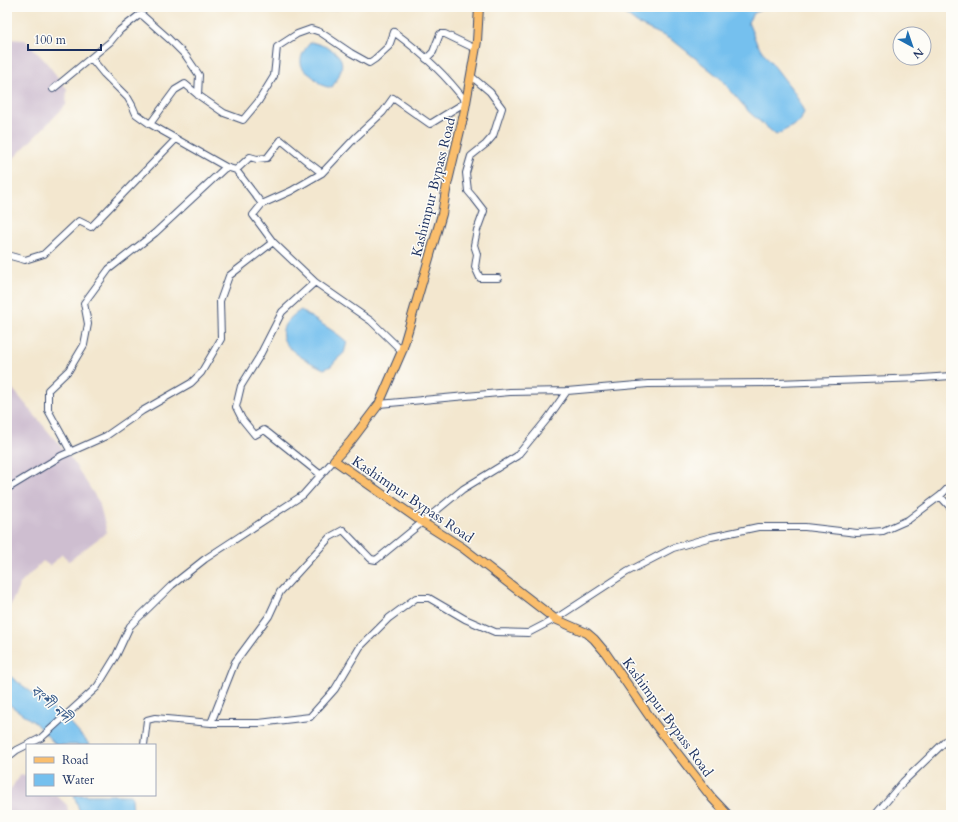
<svg xmlns="http://www.w3.org/2000/svg" width="958" height="822" font-family="Cardo,'Noto Serif Bengali',serif">
<style>
.industrial{fill:#cebed0}
.water{fill:#75c0ee;stroke:#4878a6}
.lines{fill:none;stroke-linecap:round;stroke-linejoin:round}
.minor-casing{stroke:#3b4b6f;stroke-width:8}
.major-casing{stroke:#3b4b6f;stroke-width:10}
.minor{stroke:#fff;stroke-width:6}
.major{stroke:#fabe6d;stroke-width:8}
.labels{text-anchor:middle;stroke-width:3;stroke-linejoin:round;paint-order:stroke}
.street-label{font-size:14px;fill:#1b2f5e;stroke:#fdfcf7}
.water-label{font-size:15px;font-style:italic;fill:#365a89;stroke:#fdfcf7}
</style>
<rect width="100%" height="100%" fill="#fdfcf7"/>
<filter id="ink" filterUnits="userSpaceOnUse"><feTurbulence type="fractalNoise" baseFrequency=".025" numOctaves="2"/><feDisplacementMap in="SourceGraphic" scale="8" xChannelSelector="R" yChannelSelector="G"/><feConvolveMatrix kernelMatrix="1 2 1 2 8 2 1 2 1" color-interpolation-filters="sRGB"/></filter>
<filter id="wash" filterUnits="userSpaceOnUse"><feTurbulence type="fractalNoise" baseFrequency=".012" numOctaves="4" result="noise"/><feDisplacementMap in="SourceGraphic" scale="16" xChannelSelector="R" yChannelSelector="G"/><feGaussianBlur stdDeviation="0.9" result="paint"/><feColorMatrix in="noise" values="0 0 0 0 0 0 0 0 0 0 0 0 0 0 0 0 0 1.4 0 .05"/><feComposite in="paint" operator="in"/></filter>
<g filter="url(#wash)">
<rect width="100%" height="100%" fill="#f3e7cf"/>
<!-- industrial -->
<path class="industrial" d="M 7,39 L 25,40 L 46,62 L 67,89 L 66,105 L 10,162 L 7,181 Z
M 7,382 L 72,460 L 99,502 L 107,532 L 69,561 L 62,554 L 50,566 L 43,561 L 20,584 L 7,613 Z
M 20,774 L 27,776 L 27,795 L 56,795 L 67,805 L 69,815 L 7,815 L 7,796 Z"/>
<!-- water -->
<path class="water" d="M 285,7 L 347,7 L 315,13 L 287,9 Z
M 616,7 L 766,7 L 753,14 L 748,22 L 757,44 L 795,93 L 804,112 L 800,122 L 776,135 L 749,112 L 720,78 L 675,42 L 662,35 L 638,24 Z
M 311,42 C 320,44 338,50 341,60 C 344,68 337,80 332,87 C 323,88 318,82 313,77 C 310,74 305,72 303,68 C 297,60 305,48 311,42 Z
M 301,310 C 316,322 333,329 347,342 L 344,353 L 336,360 L 331,366 L 324,369 C 296,356 260,336 301,310 Z
M 7,674 L 42,700 L 69,722 L 90,745 L 56,745 L 35,723 L 7,703 Z
M 74,795 L 130,795 L 132,797 L 133,815 L 81,815 Z"/>
</g>
<g filter="url(#ink)">
<g class="lines">
<!-- minor casing -->
<g class="minor-casing">
<path id="minor" d="M 91,58 L 104,74 L 128,98 L 132,105 L 136,114 L 150,124 L 226,167 L 236,170 L 262,204
M 426,59 L 433,52 L 440,34 L 445,34 L 476,49
M 471,76 L 490,92 L 502,108 L 493,136 L 486,144 L 471,156 L 466,173 L 468,191 L 474,198 L 484,211 L 477,230 L 474,245 L 477,254 L 475,267 L 480,278 L 498,278
M 53,89 L 110,42 L 120,30 L 138,16 L 142,15 L 169,39 L 186,56 L 199,75 L 198,95
M 236,170 L 250,157 L 257,159 L 267,158 L 281,140 L 309,163 L 322,173
M 273,242 L 315,282 L 371,321 L 402,351
M 7,255 L 25,260 L 44,254 L 79,221 L 91,227 L 176,139
M 315,282 L 282,312 L 259,357 L 241,386 L 236,407 L 242,419 L 255,435 L 264,430 L 267,432 L 321,475
M 379,404 L 510,392 L 567,391 L 648,384 L 777,383 L 922,378 L 951,376
M 71,452 L 48,410 L 48,390 L 69,370 L 84,345 L 88,324 L 84,303 L 109,269 L 155,233 L 226,167
M 7,488 L 10,487 L 61,456 L 106,436 L 142,411 L 191,383 L 201,373 L 221,339 L 220,301 L 229,276 L 273,242 L 253,215 L 262,204 L 291,191 L 322,173 L 355,138 L 383,112 L 393,98 L 430,124 L 466,102 C 446,75 421,52 394,32 L 389,46 L 375,59 L 369,63 L 351,53 L 320,32 L 311,29 L 297,34 L 277,47 L 274,76 L 258,102 L 243,120 L 224,113 L 198,95 L 185,84 L 175,90 L 150,124
M 940,496 L 951,508
M 211,723 L 235,662 L 269,616 L 280,592 L 330,537 L 343,530 L 371,559 L 376,560 L 463,489 L 517,456 L 548,418 L 567,391
M 27,745 L 41,738 L 97,687 L 116,656 L 130,626 L 172,585 L 205,559 L 303,495 L 334,460
M 144,745 L 147,720 L 155,718 L 211,723 L 259,723 L 310,717 L 335,689 L 360,647 L 389,618 L 416,598 L 429,598 L 465,619 L 495,632 L 528,633 L 555,619 L 627,572 L 673,548 L 711,537 L 758,527 L 805,527 L 857,533 L 883,531 L 908,520 L 940,496 L 951,485
M 7,758 L 17,750 L 27,745
M 875,815 L 903,782 L 951,736"/>
</g>
<!-- major casing -->
<g class="major-casing">
<path id="major" d="M 479,7 L 477,41 L 464,114 L 447,185 L 442,214 L 402,351 L 379,404 L 351,441 L 334,460 L 422,522 L 463,548 L 555,619 L 587,633 L 594,639 L 605,652 L 654,723 L 712,798 L 728,815"/>
</g>
<!-- minor -->
<use href="#minor" class="minor"/>
<!-- major -->
<use href="#major" class="major"/>
</g>
</g>
<g class="labels">
<!-- street labels -->
<g class="street-label">
<text transform="translate(433 187) rotate(-76)" y="5">Kashimpur Bypass Road</text>
<text transform="translate(413 499) rotate(34)" y="5">Kashimpur Bypass Road</text>
<text transform="translate(668 717) rotate(54)" y="5">Kashimpur Bypass Road</text>
</g>
<!-- water labels -->
<g class="water-label">
<text transform="translate(51 704) rotate(41)" y="5">বংশী নদী</text>
</g>
</g>
<!-- margin -->
<rect width="958" height="822" fill="none" stroke="#fdfcf7" stroke-width="24"/>
<!-- legend -->
<rect x="26" y="744" width="130" height="52" fill="#fdfcf7" stroke="#a3aaba"/>
<rect x="34" y="757" width="20" height="6" fill="#fabe6d" stroke="#a3aaba"/>
<text x="62" y="764" font-size="12" fill="#1b2f5e">Road</text>
<rect x="34" y="774" width="20" height="12" fill="#75c0ee" stroke="#a3aaba"/>
<text x="62" y="784" font-size="12" fill="#1b2f5e">Water</text>
<!-- north arrow -->
<g transform="translate(912 46) rotate(140)"><circle r="19" fill="#fdfcf7" stroke="#a3aaba"/>
<path d="M0-3L7 15L0 10L-7 15Z" fill="#1f6fb2"/>
<text y="-6" font-size="11" font-weight="bold" text-anchor="middle" fill="#1b2f5e">N</text>
</g>
<!-- scale -->
<path d="M28 44v6h73v-6" fill="none" stroke="#1b2f5e" stroke-width="2"/>
<text x="34" y="44" font-size="12" fill="#1b2f5e" stroke="#fdfcf7" stroke-width="3" paint-order="stroke">100 m</text>
</svg>
